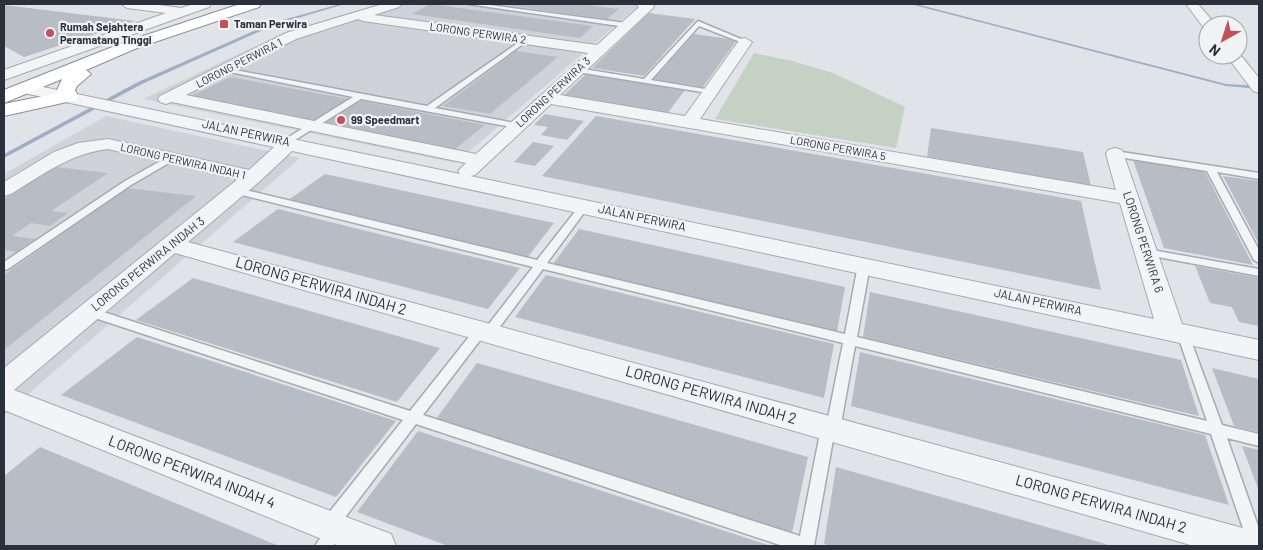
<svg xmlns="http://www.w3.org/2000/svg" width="1263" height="550" font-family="Barlow,sans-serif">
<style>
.built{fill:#cfd2d9}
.green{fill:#c5d1c2}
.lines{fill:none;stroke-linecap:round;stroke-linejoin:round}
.stream{fill:#9faec4;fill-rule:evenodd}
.building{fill:#b8bcc4}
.service-casing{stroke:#a6aab1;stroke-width:3}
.minor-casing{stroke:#a6aab1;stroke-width:2}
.trunk-casing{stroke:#898f9d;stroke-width:2}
.service{fill:#f3f4f6;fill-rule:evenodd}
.minor{fill:#f3f4f6;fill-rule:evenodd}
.trunk{fill:#fff;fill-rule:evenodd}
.poi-dot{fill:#c0525a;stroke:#f0f2f5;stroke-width:2}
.labels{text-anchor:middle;stroke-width:4.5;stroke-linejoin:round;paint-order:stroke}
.far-poi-label{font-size:11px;font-weight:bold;fill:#2b303d;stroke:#f0f2f5;text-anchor:start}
.far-street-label{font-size:11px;fill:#2b303d;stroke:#f0f2f5}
.street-label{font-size:12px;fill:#2b303d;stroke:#f0f2f5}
.near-street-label{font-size:15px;fill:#2b303d;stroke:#f0f2f5}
</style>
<rect width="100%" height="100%" fill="#e0e3e8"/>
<!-- built -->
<path class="built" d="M 379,4 L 640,4 L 456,163 L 143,99 L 285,32 Z
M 106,116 L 300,158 L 4,415 L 4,174 Z"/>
<!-- green -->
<path class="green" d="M 754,53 L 792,61 L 833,73 L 905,107 L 896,148 L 715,119 Z"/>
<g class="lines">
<!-- stream -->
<path class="stream" d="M 340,4 L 345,4 L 274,25 L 142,84 L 4,158 L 4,154 L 138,82 L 272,23 Z
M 910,4 L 916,4 L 1226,84 L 1259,86 L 1259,89 L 1226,86 Z"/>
</g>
<!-- building -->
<path class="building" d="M 430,4 L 593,26 L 580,38 L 412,14 Z
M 499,4 L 578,4 L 619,9 L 607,19 Z
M 4,5 L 135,21 L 24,57 L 4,46 Z
M 649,13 L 695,19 L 644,76 L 592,68 Z
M 694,34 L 737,40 L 703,87 L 654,79 Z
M 516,51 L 558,57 L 490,114 L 443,106 Z
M 586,74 L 685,90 L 667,114 L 563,96 Z
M 230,77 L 348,99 L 313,121 L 191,96 Z
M 361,101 L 485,125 L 454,150 L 325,123 Z
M 545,114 L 584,121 L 567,140 L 541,135 L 548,127 L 534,125 Z
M 596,116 L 1081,201 L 1101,290 L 542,176 Z
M 931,128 L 1083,152 L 1091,186 L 927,157 Z
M 533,142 L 554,146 L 535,166 L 514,162 Z
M 1133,160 L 1205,172 L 1253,265 L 1164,248 Z
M 56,167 L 108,173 L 51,211 L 68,213 L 50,226 L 31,223 L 12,236 L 35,239 L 16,252 L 4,250 L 4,199 Z
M 325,174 L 554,223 L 527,258 L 287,201 Z
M 1223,176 L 1259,181 L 1259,244 Z
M 127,188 L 196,196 L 4,350 L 4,275 Z
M 278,209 L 427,246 L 520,268 L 488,309 L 233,242 Z
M 579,229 L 845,287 L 837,331 L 553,264 Z
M 1195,266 L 1259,278 L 1259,326 L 1239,322 L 1232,307 L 1210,303 Z
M 546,275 L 834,344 L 824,398 L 515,317 Z
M 193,278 L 246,293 L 440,348 L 397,402 L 136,320 Z
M 870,292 L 1181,360 L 1199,416 L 863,337 Z
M 137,337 L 396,421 L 336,497 L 61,395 Z
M 860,352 L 1205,435 L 1229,505 L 851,406 Z
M 477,363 L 808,457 L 792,533 L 436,419 Z
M 1212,368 L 1259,379 L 1259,432 L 1234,426 Z
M 418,431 L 771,546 L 448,546 L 357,512 Z
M 1242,446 L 1259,450 L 1259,491 Z
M 40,447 L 279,546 L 4,546 L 4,476 Z
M 836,467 L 1099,542 L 1111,546 L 831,546 L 824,544 Z"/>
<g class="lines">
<!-- service casing -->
<g class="service-casing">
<path id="service" d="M 468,4 L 482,4 L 626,23 L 629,25 L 626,27 Z
M 698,21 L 748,42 L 743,43 L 699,26 L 651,80 L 711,90 L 714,90 L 714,94 L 578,72 L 574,70 L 578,68 L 644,79 Z
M 525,38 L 527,39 L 527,41 L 435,108 L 520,124 L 520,128 L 517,128 L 361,99 L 287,145 L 284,144 L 284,140 L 353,97 L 220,70 L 224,68 L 427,106 Z
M 1115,151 L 1259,173 L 1259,179 L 1217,172 L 1259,250 L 1259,263 L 1254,260 L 1207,171 L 1112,156 L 1111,154 Z
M 171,155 L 175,158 L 174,160 L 131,185 L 8,269 L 4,270 L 4,262 L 125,181 Z
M 237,188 L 537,260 L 581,204 L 584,203 L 589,206 L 547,263 L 845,334 L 858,265 L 864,262 L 870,265 L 857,337 L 1207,421 L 1177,333 L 1179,330 L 1187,330 L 1222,425 L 1259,434 L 1259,446 L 1227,438 L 1259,529 L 1259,546 L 1249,546 L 1211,434 L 855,346 L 840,429 L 838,433 L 834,434 L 814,546 L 783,546 L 416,424 L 340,524 L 344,530 L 333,546 L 315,546 L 325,531 L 321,525 L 323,520 L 403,420 L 86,315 L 84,312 L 86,309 L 94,309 L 410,411 L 476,328 L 480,327 L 485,329 L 533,267 L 234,193 L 232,191 ZM 543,269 L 843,343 L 827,423 L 823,424 L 821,428 L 800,536 L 423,415 L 484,335 L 489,337 L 493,336 Z
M 1146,249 L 1259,269 L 1259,276 L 1142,254 L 1141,252 L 1142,250 Z"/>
</g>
<!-- minor casing -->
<g class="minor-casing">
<path id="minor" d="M 121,4 L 152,4 L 181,8 L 194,4 L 211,4 L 209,7 L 4,80 L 4,70 L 166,13 L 127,8 Z
M 383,4 L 401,4 L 399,7 L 374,15 L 597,45 L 639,7 L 636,4 L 653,4 L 654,6 L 652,9 L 560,95 L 685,116 L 740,39 L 745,38 L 752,42 L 700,119 L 1116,190 L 1106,154 L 1108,150 L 1115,148 L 1122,150 L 1182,324 L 1259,340 L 1259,360 L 292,151 L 260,181 L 188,242 L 1250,530 L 1259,533 L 1259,546 L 1194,546 L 175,253 L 14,390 L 391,534 L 396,546 L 339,546 L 4,410 L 4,368 L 238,179 L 108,149 C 69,154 44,174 11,194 L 4,196 L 4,182 L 54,152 L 78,143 L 108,139 L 249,170 L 274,147 L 24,93 L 18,91 L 16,88 L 18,85 L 24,83 L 460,174 L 458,171 L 466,163 L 172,102 L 166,104 L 160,102 L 158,99 L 160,96 L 286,33 ZM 358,19 L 363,21 L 588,53 L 476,154 L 186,95 L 296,39 ZM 551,104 L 1120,203 L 1154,319 L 470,176 L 475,175 Z
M 1186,4 L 1198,4 L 1216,25 L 1208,25 L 1208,29 L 1204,28 Z
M 1238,52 L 1259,78 L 1259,93 L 1253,91 L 1226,55 L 1238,55 Z"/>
</g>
<!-- trunk casing -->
<g class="trunk-casing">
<path id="trunk" d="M 240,4 L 261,4 L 259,7 L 137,48 L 86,70 L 91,74 L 77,86 L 75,90 L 78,96 L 76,100 L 4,116 L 4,104 L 58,93 L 57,90 L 62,79 L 4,103 L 4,90 L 125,42 Z"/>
</g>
<!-- service -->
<use href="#service" class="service"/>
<!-- minor -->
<use href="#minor" class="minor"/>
<!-- trunk -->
<use href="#trunk" class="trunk"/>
</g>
<!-- markers -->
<g class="poi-dot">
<rect x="219" y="19" width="10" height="10" rx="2.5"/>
<circle cx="50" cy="33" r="5"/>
<circle cx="341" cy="120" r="5"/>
</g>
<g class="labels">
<!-- far-poi labels -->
<g class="far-poi-label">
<text x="234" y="28">Taman Perwira</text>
<text x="60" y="31">Rumah Sejahtera<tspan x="60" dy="13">Peramatang Tinggi</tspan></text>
<text x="351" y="124">99 Speedmart</text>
</g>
<!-- far-street labels -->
<g class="far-street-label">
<text transform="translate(478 33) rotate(8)" y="4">LORONG PERWIRA 2</text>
<text transform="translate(239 63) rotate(-27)" y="4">LORONG PERWIRA 1</text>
<text transform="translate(553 92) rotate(-43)" y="4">LORONG PERWIRA 3</text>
<text transform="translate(838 148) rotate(10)" y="4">LORONG PERWIRA 5</text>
<text transform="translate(183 161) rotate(13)" y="4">LORONG PERWIRA INDAH 1</text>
</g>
<!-- street labels -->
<g class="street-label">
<text transform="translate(246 133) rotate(12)" y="4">JALAN PERWIRA</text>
<text transform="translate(642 218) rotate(12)" y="4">JALAN PERWIRA</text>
<text transform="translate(1143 242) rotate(72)" y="4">LORONG PERWIRA 6</text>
<text transform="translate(148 264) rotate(-39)" y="4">LORONG PERWIRA INDAH 3</text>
<text transform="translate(1038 302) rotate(12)" y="4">JALAN PERWIRA</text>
</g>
<!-- near-street labels -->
<g class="near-street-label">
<text transform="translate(321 286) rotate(16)" y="5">LORONG PERWIRA INDAH 2</text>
<text transform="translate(711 395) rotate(16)" y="5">LORONG PERWIRA INDAH 2</text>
<text transform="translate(192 472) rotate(21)" y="5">LORONG PERWIRA INDAH 4</text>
<text transform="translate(1101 504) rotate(16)" y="5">LORONG PERWIRA INDAH 2</text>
</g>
</g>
<!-- border -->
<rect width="1263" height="550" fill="none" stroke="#2b303d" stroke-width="10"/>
<!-- north arrow -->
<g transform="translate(1223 40) rotate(219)"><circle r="24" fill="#f0f2f5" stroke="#a1a4ab"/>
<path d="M0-4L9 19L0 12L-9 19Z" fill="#c0525a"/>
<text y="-8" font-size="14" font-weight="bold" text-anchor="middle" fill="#2b303d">N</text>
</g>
</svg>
